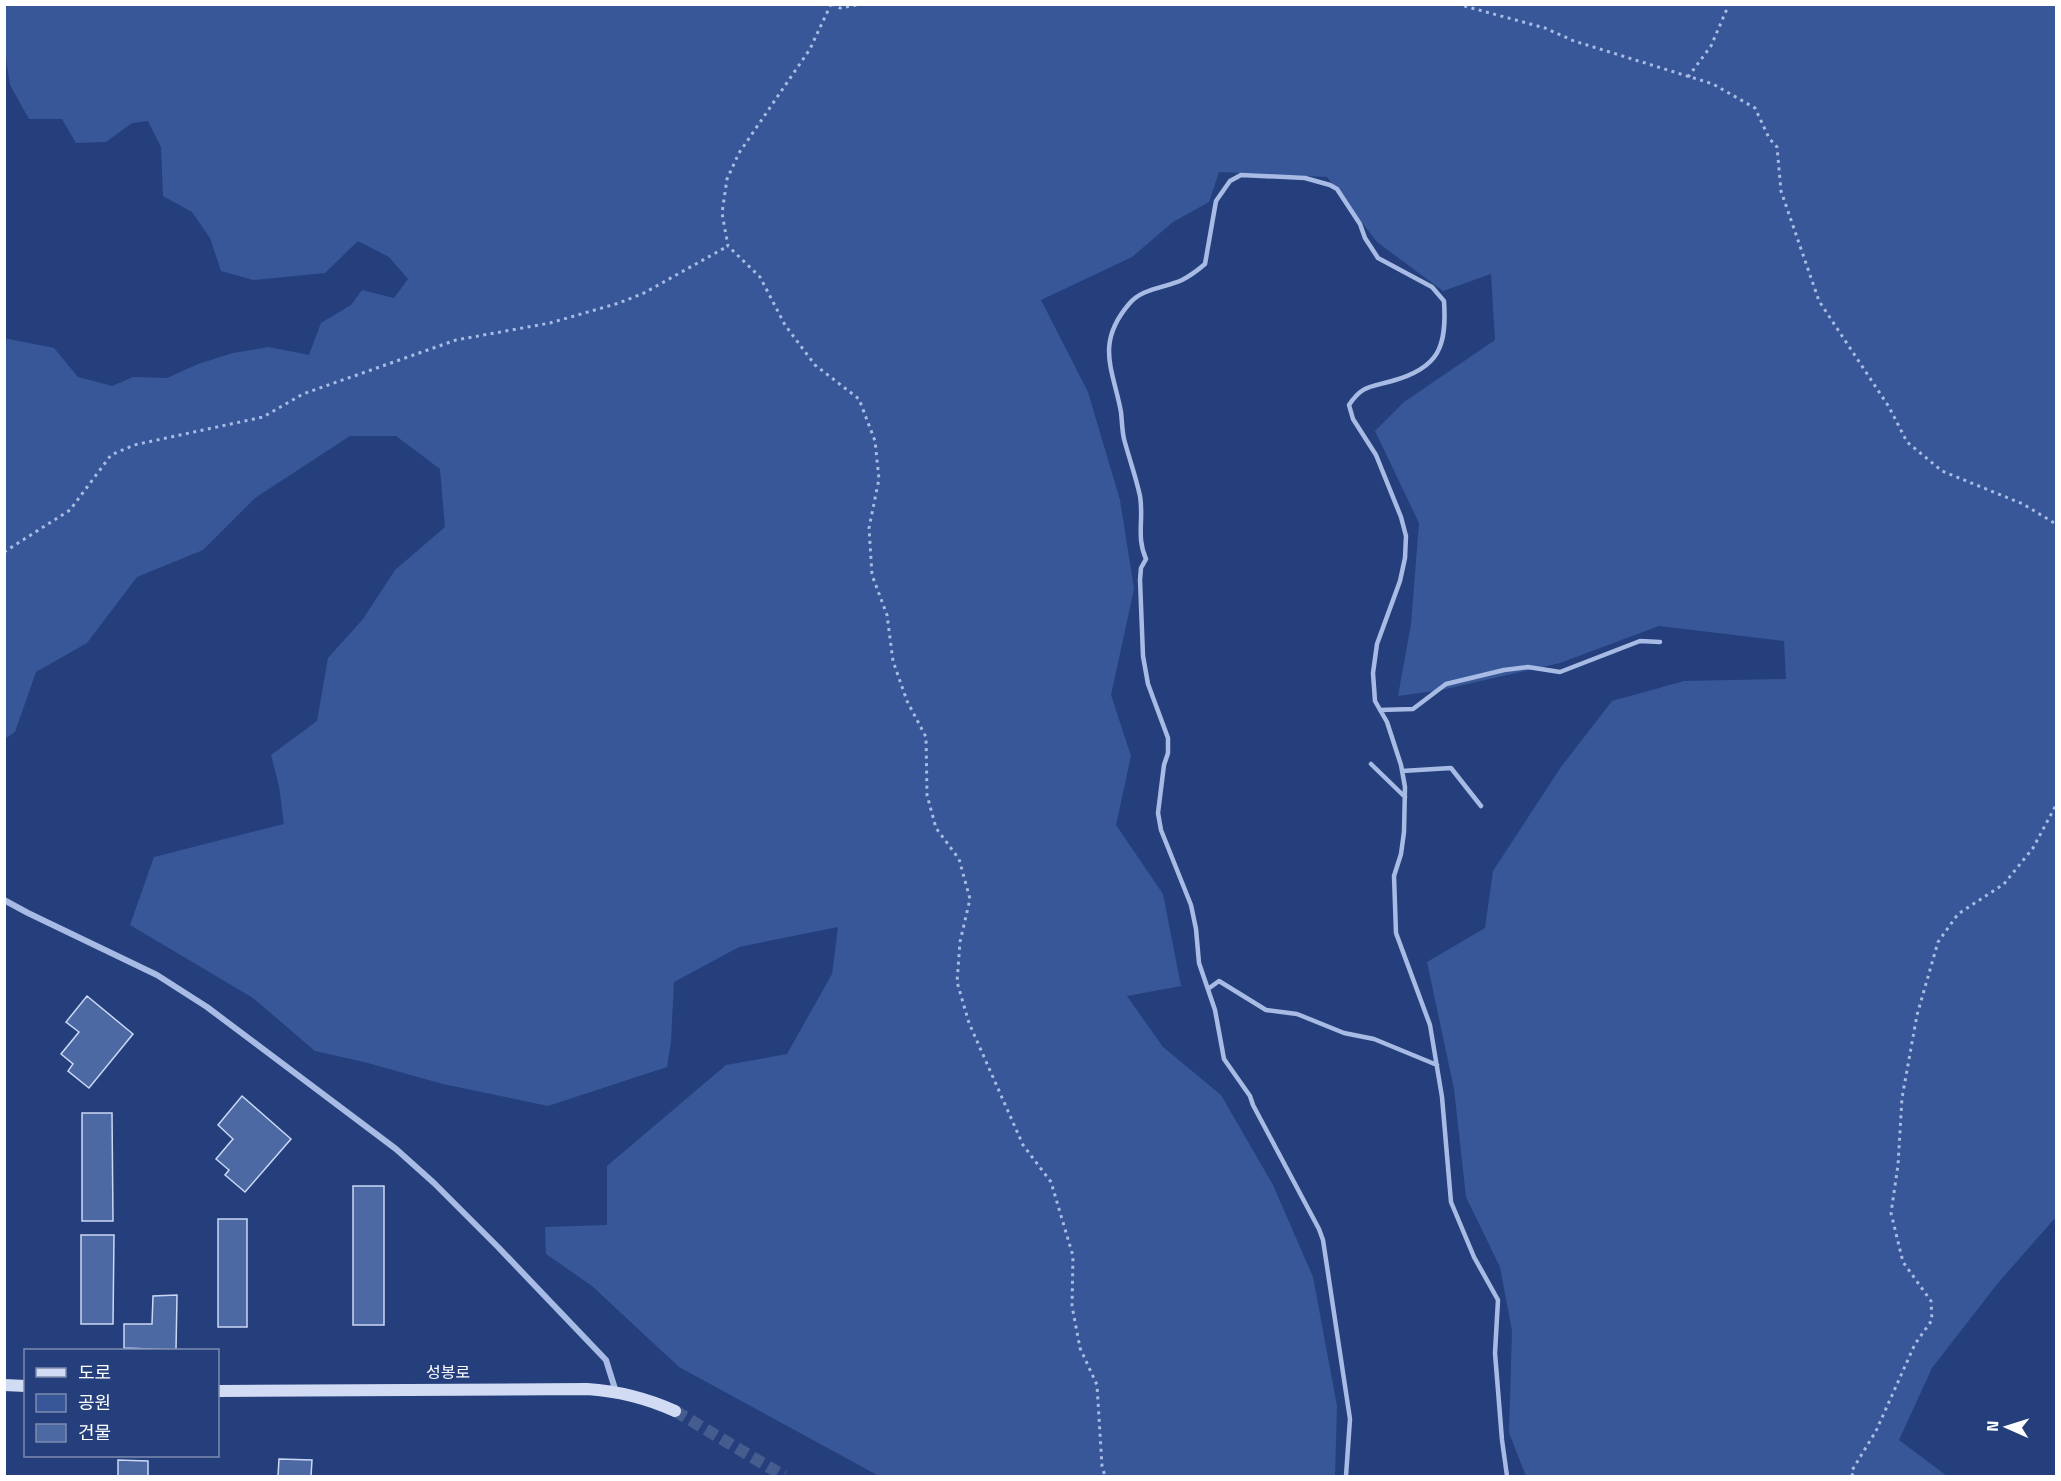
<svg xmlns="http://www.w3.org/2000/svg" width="2061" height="1481" font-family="'Titillium Web','Noto Sans KR',sans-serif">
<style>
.green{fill:#385798}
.building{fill:#4d69a4;stroke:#cad8f4;stroke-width:1.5}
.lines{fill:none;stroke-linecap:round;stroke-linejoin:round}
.secondary-tunnel{stroke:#455c8f;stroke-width:12;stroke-dasharray:12 6;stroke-linecap:butt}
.path{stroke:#a8bbe4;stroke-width:3;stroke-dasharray:3 4.5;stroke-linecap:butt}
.lane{stroke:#a8bbe4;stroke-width:4.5}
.street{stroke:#a8bbe4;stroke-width:6}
.secondary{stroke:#d1dcf4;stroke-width:12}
.labels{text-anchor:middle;stroke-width:5;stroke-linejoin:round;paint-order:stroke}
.street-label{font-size:16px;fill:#fff;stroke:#243f7b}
</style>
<rect width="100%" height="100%" fill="#243f7b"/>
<!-- green -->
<path class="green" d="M 5,5 L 2056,5 L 2056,1217 L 1998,1283 L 1932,1368 L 1899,1440 L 1947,1476 L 1526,1476 L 1509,1433 L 1512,1331 L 1500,1267 L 1466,1197 L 1454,1089 L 1427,962 L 1485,928 L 1493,871 L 1561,767 L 1612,701 L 1684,681 L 1786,679 L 1784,641 L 1659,626 L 1560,663 L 1441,690 L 1398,696 L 1411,624 L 1419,523 L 1375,431 L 1404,402 L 1495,340 L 1491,274 L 1443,291 L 1377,242 L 1327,177 L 1219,172 L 1209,202 L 1173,222 L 1132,257 L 1041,300 L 1088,392 L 1120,500 L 1134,589 L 1111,695 L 1131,756 L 1116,825 L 1163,894 L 1181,986 L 1127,996 L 1163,1047 L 1221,1095 L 1273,1185 L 1313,1277 L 1337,1406 L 1335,1476 L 879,1476 L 679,1367 L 592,1286 L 546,1254 L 545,1227 L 607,1225 L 607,1166 L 726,1065 L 787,1054 L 832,974 L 838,927 L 739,947 L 674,982 L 671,1042 L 667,1067 L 548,1106 L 443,1084 L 364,1062 L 315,1051 L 253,998 L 130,925 L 154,857 L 284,824 L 279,786 L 271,755 L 317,721 L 328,658 L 363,619 L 395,570 L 445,527 L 440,469 L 396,436 L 350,436 L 255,498 L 203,550 L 137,577 L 87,643 L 36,672 L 15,732 L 5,739 L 4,338 L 54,348 L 78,377 L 112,386 L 133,377 L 167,378 L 198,364 L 233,353 L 269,347 L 309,355 L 321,323 L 351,305 L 362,290 L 394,298 L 408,279 L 389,257 L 358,241 L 325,273 L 253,280 L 221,271 L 210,238 L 192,212 L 163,196 L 161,147 L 148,121 L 132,123 L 106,142 L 76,143 L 62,119 L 29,119 L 10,85 L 5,53 Z"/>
<!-- building -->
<path class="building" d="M 87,996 L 133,1034 L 89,1088 L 68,1071 L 73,1064 L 61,1054 L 79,1032 L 66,1022 Z
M 242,1096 L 291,1139 L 245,1192 L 225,1175 L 229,1170 L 216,1159 L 233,1139 L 218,1125 Z
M 82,1113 L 112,1113 L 113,1221 L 82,1221 Z
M 353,1186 L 384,1186 L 384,1325 L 353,1325 Z
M 218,1219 L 247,1219 L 247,1327 L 218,1327 Z
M 81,1235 L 114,1235 L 113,1324 L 81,1324 Z
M 177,1295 L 176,1350 L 124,1348 L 124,1324 L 152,1324 L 153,1296 Z
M 279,1459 L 312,1460 L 311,1476 L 278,1476 Z
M 118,1460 L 148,1461 L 148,1476 L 118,1476 Z"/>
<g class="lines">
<!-- secondary-tunnel -->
<path class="secondary-tunnel" d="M 675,1411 L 784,1476"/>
<!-- path -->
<path class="path" d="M 831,4 L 810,49 L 739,153 L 727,179 L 722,213 L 728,246 L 760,277 L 785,325 L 815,365 L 859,399 L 875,441 L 879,479 L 869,528 L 872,575 L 887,615 L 893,661 L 907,701 L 926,737 L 927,795 L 936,828 L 959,859 L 970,899 L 960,942 L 957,982 L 969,1023 L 1023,1145 L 1051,1182 L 1073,1256 L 1072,1306 L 1080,1348 L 1097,1385 L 1102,1466 L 1105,1476
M 832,4 L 840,8 L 862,4
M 1457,4 L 1545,28 L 1574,41 L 1713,84 L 1755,108 L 1769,138 L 1777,147 L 1781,191 L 1819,301 L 1889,407 L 1907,442 L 1942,471 L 2023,504 L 2056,524
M 1688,77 L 1711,46 L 1729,4
M 4,552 L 70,510 L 111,455 L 134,445 L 263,417 L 303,394 L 456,340 L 550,323 L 619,303 L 644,293 L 728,246
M 1853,1476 L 1851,1472 L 1876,1431 L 1915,1344 L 1932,1320 L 1931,1301 L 1903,1262 L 1891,1213 L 1898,1165 L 1902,1098 L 1917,1015 L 1938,942 L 1958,914 L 2004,884 L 2033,848 L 2056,805"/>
<!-- lane -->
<path class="lane" d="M 1380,710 L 1413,709 L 1446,684 L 1504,670 L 1528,667 L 1560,672 L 1640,641 L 1660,642
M 1371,764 L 1405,797
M 1402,771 L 1451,768 L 1481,806
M 1208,989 L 1219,981 L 1266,1010 L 1297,1014 L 1344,1033 L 1374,1039 L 1437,1065
M 1346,1476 L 1350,1419 L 1323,1240 L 1319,1229 L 1253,1105 L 1250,1096 L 1224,1059 L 1215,1010 L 1199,963 L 1196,929 L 1191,905 L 1161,830 L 1158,813 L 1164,765 L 1168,753 L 1168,738 L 1148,684 L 1143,656 L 1140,580 L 1141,568 L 1146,559 C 1136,537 1144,519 1140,496 C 1136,477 1129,458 1124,439 C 1122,430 1122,421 1121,412 C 1113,369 1095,344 1129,304 C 1142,288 1165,288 1182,280 C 1190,276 1198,270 1205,264 L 1216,201 L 1230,181 L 1241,175 L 1305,178 L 1330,185 L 1337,189 L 1360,224 L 1365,238 L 1378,258 L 1432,287 L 1444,301 C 1447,347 1439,368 1392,381 C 1371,387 1362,385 1349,405 L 1353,419 L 1376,455 L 1401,517 L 1406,536 L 1405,558 L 1400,581 L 1377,644 L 1373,673 L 1375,701 L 1387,722 L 1401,765 L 1405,787 L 1404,832 L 1401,854 L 1394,876 L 1396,933 L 1430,1025 L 1442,1097 L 1451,1202 L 1474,1257 L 1498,1300 L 1495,1353 L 1502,1440 L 1507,1476"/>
<!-- street -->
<path class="street" d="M 4,900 L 28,913 L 157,975 L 207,1007 L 396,1149 L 434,1183 L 498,1247 L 606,1360 L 616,1392"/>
<!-- secondary -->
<path class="secondary" d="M 4,1385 L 26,1386
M 218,1391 L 587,1389 C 619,1391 646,1398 675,1411"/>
</g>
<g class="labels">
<!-- street labels -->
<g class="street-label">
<text x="448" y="1378">성봉로</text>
</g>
</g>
<!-- border -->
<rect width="2061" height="1481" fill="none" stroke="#ffffff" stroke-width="12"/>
<!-- legend -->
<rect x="24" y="1349" width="195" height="108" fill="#243f7b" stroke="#7c8cb0" stroke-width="1.5"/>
<rect x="36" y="1368" width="30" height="9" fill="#d1dcf4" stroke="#7c8cb0" stroke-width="1.5"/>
<text x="78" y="1379" font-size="18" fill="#ffffff">도로</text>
<rect x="36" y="1394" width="30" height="18" fill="#385798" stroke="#7c8cb0" stroke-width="1.5"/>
<text x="78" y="1409" font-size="18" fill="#ffffff">공원</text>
<rect x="36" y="1424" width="30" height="18" fill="#4d69a4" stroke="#7c8cb0" stroke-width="1.5"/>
<text x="78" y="1439" font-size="18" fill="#ffffff">건물</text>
<!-- north arrow -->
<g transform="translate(2007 1427) rotate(273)" stroke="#243f7b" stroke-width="4.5" paint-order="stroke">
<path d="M0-4.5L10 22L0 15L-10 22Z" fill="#ffffff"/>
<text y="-9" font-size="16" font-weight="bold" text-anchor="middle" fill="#ffffff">N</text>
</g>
</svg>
